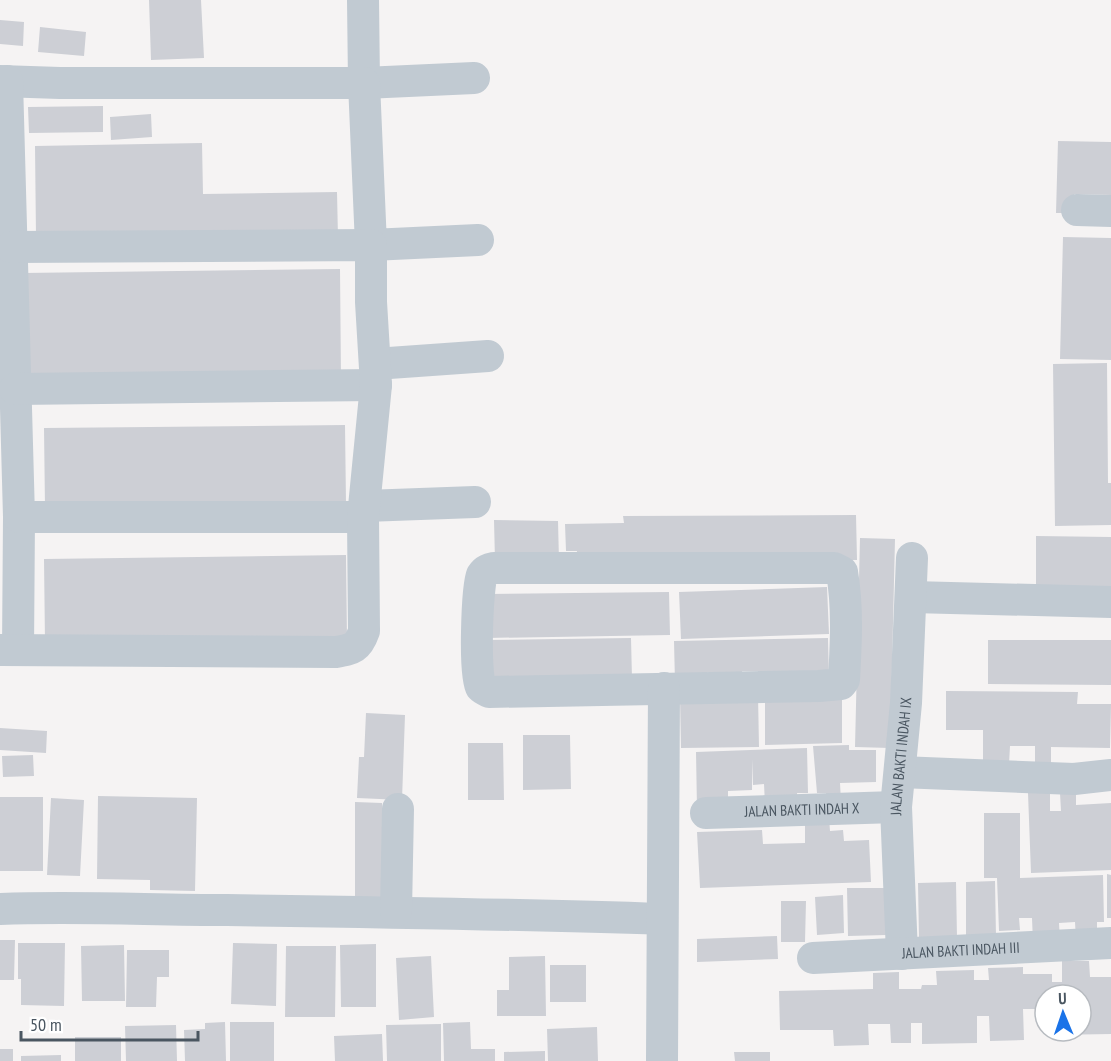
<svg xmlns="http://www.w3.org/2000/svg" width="1111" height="1061" font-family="'PT Sans Narrow',sans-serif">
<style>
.building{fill:#cdcfd5}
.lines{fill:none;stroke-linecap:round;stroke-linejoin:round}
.minor{stroke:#c1cad2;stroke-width:32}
.labels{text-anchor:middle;stroke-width:4.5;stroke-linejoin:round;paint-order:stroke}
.street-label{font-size:15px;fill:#4a5661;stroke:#fff}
</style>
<rect width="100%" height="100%" fill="#f5f3f3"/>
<!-- building -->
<path class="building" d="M 149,0 L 201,0 L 204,58 L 151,60 Z
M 0,20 L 24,22 L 23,46 L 0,44 Z
M 40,27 L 86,32 L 84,56 L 38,52 Z
M 103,106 L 103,132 L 29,133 L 28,107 Z
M 151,114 L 152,137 L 111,140 L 110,117 Z
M 1058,141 L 1111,142 L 1111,195 L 1074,194 L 1074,213 L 1056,213 Z
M 202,143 L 203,194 L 337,192 L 338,238 L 36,237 L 35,146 Z
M 1063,237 L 1111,238 L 1111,360 L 1060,359 Z
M 340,269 L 341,381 L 23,385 L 22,273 Z
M 1107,363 L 1108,483 L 1111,483 L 1111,525 L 1055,526 L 1053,364 Z
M 345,425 L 346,504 L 45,508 L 44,428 Z
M 856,515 L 857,560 L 624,562 L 576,558 L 577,551 L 566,551 L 565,524 L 624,523 L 623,516 Z
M 494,520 L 558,521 L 559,561 L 495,561 Z
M 1036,536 L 1111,537 L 1111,592 L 1036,592 Z
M 860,538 L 895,539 L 890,748 L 855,747 Z
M 346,555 L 347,640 L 45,643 L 44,559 Z
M 827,587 L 829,634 L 681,639 L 679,592 Z
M 669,592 L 670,635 L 487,638 L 486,594 Z
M 631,638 L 632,679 L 486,687 L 485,640 Z
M 828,638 L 829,680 L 758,682 L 758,671 L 742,671 L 743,679 L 728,680 L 728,672 L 707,672 L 707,682 L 675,683 L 674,641 Z
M 988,640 L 1111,640 L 1111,685 L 988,684 Z
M 946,691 L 1078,692 L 1077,704 L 1111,704 L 1110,748 L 1051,747 L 1051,764 L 1035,763 L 1035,746 L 1010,746 L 1009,764 L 983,764 L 983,730 L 946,730 Z
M 758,695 L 759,747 L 681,748 L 680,696 Z
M 842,696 L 842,743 L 765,745 L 765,698 Z
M 366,713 L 405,715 L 402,800 L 357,798 L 359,757 L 364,757 Z
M 0,728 L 47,731 L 46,753 L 0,750 Z
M 523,735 L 570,735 L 571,789 L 523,790 Z
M 468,743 L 503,743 L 504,800 L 468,800 Z
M 849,745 L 849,750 L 876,750 L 876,782 L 840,783 L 841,802 L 826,802 L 826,793 L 817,793 L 813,746 Z
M 807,748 L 808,793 L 797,793 L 798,804 L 765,805 L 764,784 L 753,785 L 752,759 L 752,790 L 728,791 L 728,808 L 697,809 L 696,752 Z
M 33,755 L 34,776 L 3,777 L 2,756 Z
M 1028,793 L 1050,793 L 1050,811 L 1061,811 L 1060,793 L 1076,793 L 1076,805 L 1111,803 L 1111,870 L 1031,873 Z
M 98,796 L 197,798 L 195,891 L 150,890 L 150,880 L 97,879 Z
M 0,797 L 43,797 L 43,871 L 0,871 Z
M 51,798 L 84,800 L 80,876 L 47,875 Z
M 355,802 L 382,803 L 382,898 L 355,898 Z
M 984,813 L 1020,813 L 1020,878 L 1103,875 L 1104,922 L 1097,922 L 1097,940 L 1076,940 L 1075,922 L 1059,923 L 1060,942 L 1033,943 L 1032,918 L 1019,918 L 1020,930 L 999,931 L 997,878 L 984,878 Z
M 829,818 L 830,831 L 843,830 L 844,841 L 869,840 L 871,882 L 700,888 L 697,832 L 762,830 L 763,844 L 805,843 L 805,819 Z
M 1107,874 L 1111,875 L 1111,918 L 1107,918 Z
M 995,881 L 996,937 L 966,938 L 966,882 Z
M 956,882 L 957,938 L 919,939 L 918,883 Z
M 847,888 L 885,888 L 886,935 L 848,936 Z
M 843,895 L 844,933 L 817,935 L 815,897 Z
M 781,901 L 806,901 L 805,942 L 781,942 Z
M 777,936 L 778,959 L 697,962 L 697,939 Z
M 0,940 L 15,940 L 14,980 L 0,980 Z
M 18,943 L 65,943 L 64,1006 L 21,1005 L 21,979 L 18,979 Z
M 233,943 L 277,944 L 276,1006 L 231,1004 Z
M 376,944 L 376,1007 L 341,1007 L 340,945 Z
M 124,945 L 125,1001 L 82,1001 L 81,946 Z
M 286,946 L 336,946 L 335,1017 L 285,1017 Z
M 127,950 L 169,950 L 169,977 L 157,977 L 156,1007 L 126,1007 Z
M 431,956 L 434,1017 L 399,1020 L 396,958 Z
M 545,956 L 546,1016 L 497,1016 L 497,990 L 509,990 L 509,957 Z
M 1062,961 L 1089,961 L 1090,977 L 1111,977 L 1111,1034 L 1053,1035 L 1053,1031 L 1081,1031 L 1081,995 L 1045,995 L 1045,1009 L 1023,1009 L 1024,1040 L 990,1041 L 989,1016 L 977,1016 L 977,1043 L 922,1044 L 922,1023 L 911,1023 L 911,1043 L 891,1043 L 890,1024 L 868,1024 L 869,1045 L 834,1046 L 833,1030 L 780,1030 L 779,991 L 873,989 L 873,973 L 899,972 L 899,989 L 921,989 L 922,985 L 937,985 L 936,971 L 974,970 L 974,980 L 989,980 L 988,968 L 1023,967 L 1023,974 L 1052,974 L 1052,982 L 1062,982 Z
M 550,965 L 586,965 L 586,1002 L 550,1002 Z
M 225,1022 L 226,1061 L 185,1061 L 184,1030 L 205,1029 L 205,1023 Z
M 230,1022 L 274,1022 L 274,1061 L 230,1061 Z
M 470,1022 L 471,1049 L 495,1049 L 495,1061 L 444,1061 L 443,1023 Z
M 441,1024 L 441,1061 L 387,1061 L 386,1025 Z
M 176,1025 L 177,1061 L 126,1061 L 125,1026 Z
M 597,1027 L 598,1061 L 548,1061 L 547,1029 Z
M 382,1034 L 383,1061 L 335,1061 L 334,1036 Z
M 75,1037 L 121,1037 L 121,1061 L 75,1061 Z
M 0,1049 L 13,1049 L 13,1061 L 0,1061 Z
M 545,1051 L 545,1061 L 504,1061 L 504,1052 Z
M 734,1052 L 770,1052 L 770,1061 L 735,1061 Z
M 61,1055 L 61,1061 L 21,1061 L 21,1056 Z"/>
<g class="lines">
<!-- minor -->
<g class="minor">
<path d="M 363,0 L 364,83 L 474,78"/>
<path d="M 0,81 L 60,83 L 364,83 L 371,245 L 478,240"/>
<path d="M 7,81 L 19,517 L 18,650"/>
<path d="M 1077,210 L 1111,211"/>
<path d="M 375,364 L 488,356"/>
<path d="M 15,389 L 376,385"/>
<path d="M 365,506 L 475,502"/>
<path d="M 19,517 L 363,517"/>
<path d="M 494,568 L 834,568 L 842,572 C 848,608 846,643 844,680 L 841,684 L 819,686 L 489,692 C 487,691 483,689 481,687 C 474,677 477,587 482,575 C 485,570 489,569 494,568 Z"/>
<path d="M 912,597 L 1111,602"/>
<path d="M 0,650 L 336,652 C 353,649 358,648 364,631 L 363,517 L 376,385 L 371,302 L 371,245 L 11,247"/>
<path d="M 900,772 L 1074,779 L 1111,775"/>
<path id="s1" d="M 706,813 L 896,807"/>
<path d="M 0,909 C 76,906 151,910 227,910 C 372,912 517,914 662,919"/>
<path d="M 396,911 L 398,809"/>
<path id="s2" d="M 902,954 L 896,807 L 906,703 L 912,558"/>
<path id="s3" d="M 813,958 L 1111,943"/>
<path d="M 662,1061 L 664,688"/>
</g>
</g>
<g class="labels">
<!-- street labels -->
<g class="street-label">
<text dy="5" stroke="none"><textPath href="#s2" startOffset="198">JALAN BAKTI INDAH IX</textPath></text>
<text dy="5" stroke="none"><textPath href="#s1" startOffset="96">JALAN BAKTI INDAH X</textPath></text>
<text dy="5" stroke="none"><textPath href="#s3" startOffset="148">JALAN BAKTI INDAH III</textPath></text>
</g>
</g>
<!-- north arrow -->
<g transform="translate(1063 1013) rotate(358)"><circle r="28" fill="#ffffff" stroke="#b7bbc0" stroke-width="1.5"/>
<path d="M0-4.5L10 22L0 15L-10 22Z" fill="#1a73e8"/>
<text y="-9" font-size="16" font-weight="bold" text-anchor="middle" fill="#4a5661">U</text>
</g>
<!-- scale -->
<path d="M21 1031v9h177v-9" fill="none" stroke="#4a5661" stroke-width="3"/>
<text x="30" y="1031" font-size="18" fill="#4a5661" stroke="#ffffff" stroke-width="4.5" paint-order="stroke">50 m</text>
</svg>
